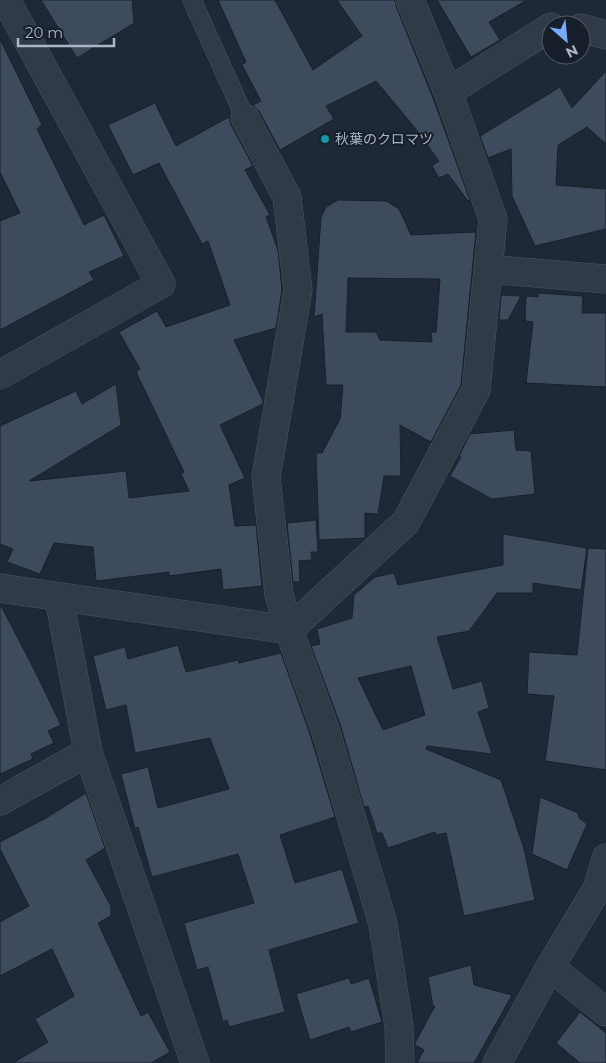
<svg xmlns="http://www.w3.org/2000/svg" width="606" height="1063" font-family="Montserrat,'Noto Sans JP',sans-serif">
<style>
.building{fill:#3e4b5c;stroke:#19212d;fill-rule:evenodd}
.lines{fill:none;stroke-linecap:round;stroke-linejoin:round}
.lane-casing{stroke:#4c5562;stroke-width:19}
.street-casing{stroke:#4c5562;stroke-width:29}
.lane{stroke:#313a47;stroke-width:18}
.street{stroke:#313a47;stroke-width:28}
.culture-dot{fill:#0f9aa8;stroke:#171f2b;stroke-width:2}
.labels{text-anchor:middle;stroke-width:4;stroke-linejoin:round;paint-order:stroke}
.poi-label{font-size:14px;fill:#abb5c4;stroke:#171f2b;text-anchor:start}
</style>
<rect width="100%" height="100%" fill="#1e2836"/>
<!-- building -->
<path class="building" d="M 41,0 L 132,0 L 134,23 L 77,58 Z
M 218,0 L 275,0 L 313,70 L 362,36 L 337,0 L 395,0 L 396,6 L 433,98 L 470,200 L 468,201 L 448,174 L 439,178 L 432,166 L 439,161 L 415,128 L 376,81 L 326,106 L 334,119 L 280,150 L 259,111 L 253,105 L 261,101 L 242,65 L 246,62 Z
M 437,0 L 527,0 L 489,22 L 500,40 L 471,57 Z
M 0,39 L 42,125 L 37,129 L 84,225 L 104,215 L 124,256 L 89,272 L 94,280 L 0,330 L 0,221 L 20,213 L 0,172 Z
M 606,71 L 606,144 L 587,127 L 558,145 L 556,185 L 606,189 L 606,229 L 535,246 L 512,196 L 511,149 L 488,158 L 480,136 L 560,87 L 572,108 Z
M 155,103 L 176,146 L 229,117 L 231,125 L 253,166 L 245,170 L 270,215 L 266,217 L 278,250 L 282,290 L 276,328 L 234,340 L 263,401 L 263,404 L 220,425 L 245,478 L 229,485 L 235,526 L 256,525 L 262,586 L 223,590 L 221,569 L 169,576 L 169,572 L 96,581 L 93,547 L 54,543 L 40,574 L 7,562 L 13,549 L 0,544 L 0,426 L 76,391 L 82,404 L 116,384 L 121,425 L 29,481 L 126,471 L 129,498 L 189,491 L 181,474 L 184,472 L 136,372 L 140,369 L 119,332 L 157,311 L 166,327 L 230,305 L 208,241 L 202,244 L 159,163 L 133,175 L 108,125 Z
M 338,200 L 386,201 L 399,209 L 411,235 L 476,232 L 461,385 L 431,442 L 400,425 L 401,476 L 384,476 L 378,514 L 365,513 L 365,538 L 319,540 L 316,453 L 322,453 L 340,419 L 343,385 L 326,385 L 322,314 L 314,317 L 321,217 L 326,207 ZM 348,278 L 440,279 L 436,332 L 431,332 L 432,342 L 380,340 L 376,332 L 346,332 Z
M 538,293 L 583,296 L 582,313 L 606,313 L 606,387 L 526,383 L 533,322 L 525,321 L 526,296 L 538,297 Z
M 501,295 L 521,296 L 508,320 L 499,320 Z
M 514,430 L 516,450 L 531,451 L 535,494 L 492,499 L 450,476 L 461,457 L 459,456 L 470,434 Z
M 316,520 L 318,552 L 311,552 L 312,560 L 299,561 L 300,582 L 293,582 L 287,523 Z
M 503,534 L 587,548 L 581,590 L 533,583 L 533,593 L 497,593 L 469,631 L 437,637 L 453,689 L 482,681 L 489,708 L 478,712 L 492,754 L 427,746 L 426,749 L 501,780 L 524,849 L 535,900 L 464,916 L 446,833 L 436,835 L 435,832 L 388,848 L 382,833 L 377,833 L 368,806 L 364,807 L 340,724 L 311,646 L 320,644 L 317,629 L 352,618 L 354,595 L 375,577 L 394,573 L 398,585 L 503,565 ZM 411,666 L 425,715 L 383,730 L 358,678 Z
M 588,548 L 606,549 L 606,770 L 545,761 L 554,696 L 527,694 L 529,652 L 577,655 Z
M 0,604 L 35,671 L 61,725 L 48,731 L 54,743 L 31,754 L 33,759 L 0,774 Z
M 178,645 L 186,672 L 238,660 L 239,663 L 281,653 L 310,734 L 335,817 L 280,835 L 295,883 L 342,869 L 359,923 L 269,950 L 285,1012 L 229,1027 L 227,1020 L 223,1022 L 208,967 L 197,970 L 184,923 L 254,903 L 238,854 L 152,877 L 138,827 L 135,829 L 121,774 L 148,767 L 158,808 L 229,789 L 210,738 L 135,753 L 126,705 L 106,710 L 93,656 L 125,647 L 128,659 Z
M 86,793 L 105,848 L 86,860 L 111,906 L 111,916 L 98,923 L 141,1016 L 148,1012 L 170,1052 L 151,1063 L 13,1063 L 48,1042 L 35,1019 L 74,996 L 52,949 L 0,976 L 0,922 L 29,906 L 0,849 L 0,842 L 46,818 Z
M 540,797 L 578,813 L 579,818 L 587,824 L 567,870 L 532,854 Z
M 471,965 L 474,985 L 512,995 L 474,1063 L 417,1063 L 424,1050 L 415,1045 L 415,1043 L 435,1006 L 433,1007 L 428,977 Z
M 349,978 L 351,984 L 369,978 L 382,1022 L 351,1032 L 349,1027 L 310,1040 L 296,994 Z
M 580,1012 L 606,1033 L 606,1063 L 580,1063 L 556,1043 Z"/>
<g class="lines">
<!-- lane casing -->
<g class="lane-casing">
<path id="lane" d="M 192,0 L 245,118"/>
</g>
<!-- street casing -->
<g class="street-casing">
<path id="street" d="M 581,28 L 606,35
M 448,92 L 551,27
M 245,118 L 287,197 L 298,290 L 266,477 L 279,594 L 289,630 L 325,729 L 383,924 L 399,1027 L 400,1063
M 488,269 L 606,279
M 0,375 L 161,284 L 6,0
M 0,588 L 289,630 L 406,522 L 476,390 L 493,219 L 448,92 L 410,0
M 59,598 L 88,752 L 195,1063
M 0,801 L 88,752
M 550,967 L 606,1012
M 497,1063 L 550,967 L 597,889 L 606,858"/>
</g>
<!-- lane -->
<use href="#lane" class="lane"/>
<!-- street -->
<use href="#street" class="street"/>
</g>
<!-- markers -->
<circle class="culture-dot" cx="325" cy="139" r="5"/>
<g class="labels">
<!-- poi labels -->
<g class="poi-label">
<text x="335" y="144">秋葉のクロマツ</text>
</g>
</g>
<!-- north arrow -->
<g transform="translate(566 40) rotate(153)"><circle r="24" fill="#171f2b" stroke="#525b68"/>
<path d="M0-4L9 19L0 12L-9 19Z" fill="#77abfd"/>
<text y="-8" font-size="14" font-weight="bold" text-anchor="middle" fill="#abb5c4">N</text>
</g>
<!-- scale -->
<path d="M18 38v8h96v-8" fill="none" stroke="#abb5c4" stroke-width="2.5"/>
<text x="25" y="38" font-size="15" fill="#abb5c4" stroke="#171f2b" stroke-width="4" paint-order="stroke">20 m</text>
</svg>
